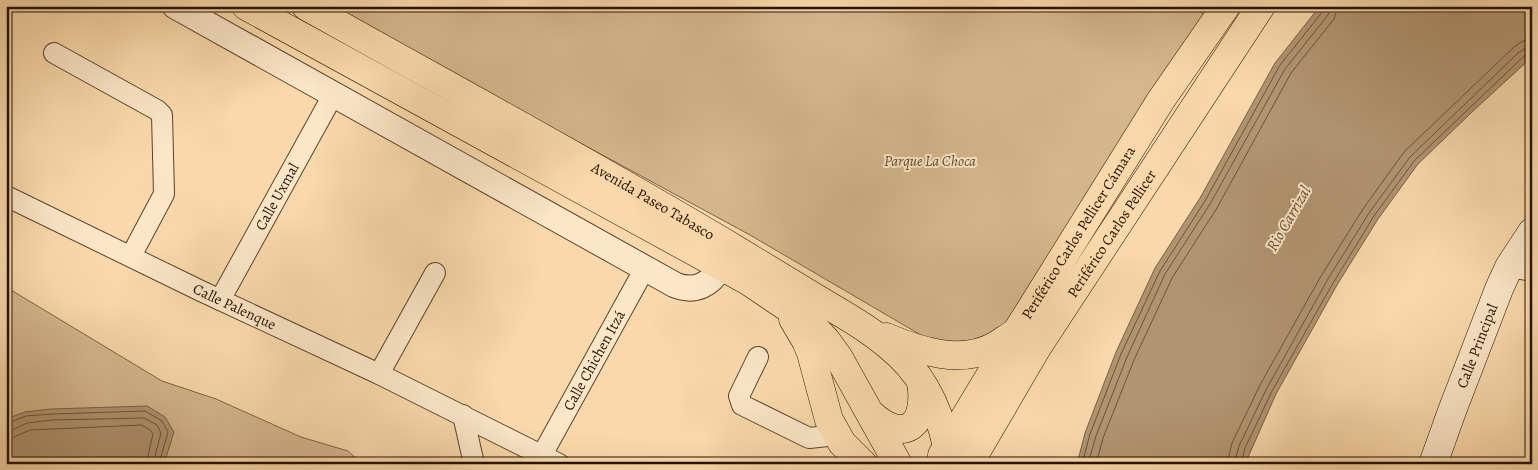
<svg xmlns="http://www.w3.org/2000/svg" width="1538" height="470" font-family="Alegreya,serif">
<style>
.green{fill:#d5b78e;stroke:#7d6447}
.water{fill:#b19571;stroke:#796044}
.lines{fill:none;stroke-linecap:round;stroke-linejoin:round}
.shore{stroke:#6b5338;stroke-width:1}
.minor-casing{stroke:#5a432b;stroke-width:22}
.tertiary-casing{stroke:#5a432b;stroke-width:27}
.secondary-casing{stroke:#251100;stroke-width:29}
.primary-casing{stroke:#251100;stroke-width:29}
.minor{stroke:#fbe6c8;stroke-width:20}
.tertiary{stroke:#fbe6c8;stroke-width:25}
.secondary{stroke:#fbe6c8;stroke-width:28}
.primary{stroke:#f9d9ab;stroke-width:28}
.labels{text-anchor:middle;stroke-width:4;stroke-linejoin:round;paint-order:stroke}
.park-label{font-size:15px;font-style:italic;fill:#634b32;stroke:#fbe6c8}
.street-label{font-size:15px;fill:#251100;stroke:#fbe6c8}
.water-label{font-size:16px;font-style:italic;fill:#644c33;stroke:#fbe6c8}
</style>
<rect width="100%" height="100%" fill="#f9d9ab"/>
<filter id="stains"><feTurbulence type="fractalNoise" baseFrequency=".004" numOctaves="4"/><feColorMatrix values="0 0 0 0 .2 0 0 0 0 .09 0 0 0 0 .02 0 0 0 .5 -.17"/></filter>
<radialGradient id="worn" r=".72"><stop offset=".6" stop-color="#630" stop-opacity="0"/><stop offset="1" stop-color="#630" stop-opacity=".3"/></radialGradient>
<!-- green -->
<path class="green" d="M 335,6 L 1188,6 L 1208,16 L 1002,330 L 963,344 L 926,338 L 750,235 L 455,75 Z
M 6,287 L 162,381 L 216,399 L 301,437 L 348,451 L 362,464 L 6,464 Z"/>
<!-- water -->
<path class="water" d="M 1320,6 L 1532,6 L 1532,57 L 1472,112 L 1418,164 L 1378,219 L 1337,285 L 1276,394 L 1245,464 L 1077,464 L 1085,433 L 1116,352 L 1155,268 L 1200,198 L 1275,63 Z
M 147,406 L 165,417 L 174,432 L 164,464 L 6,464 L 6,422 L 9,418 L 25,412 L 51,409 Z"/>
<g class="lines">
<!-- shore -->
<path class="shore" d="M 6,424 L 26,416 L 52,414 L 145,411 L 162,421 L 168,432 L 159,464
M 6,431 L 12,430 L 27,423 L 52,420 L 144,418 L 157,425 L 161,433 L 153,464
M 6,438 L 14,437 L 30,430 L 142,425 L 151,431 L 153,434 L 146,464
M 1082,464 L 1090,434 L 1121,354 L 1160,271 L 1205,201 L 1280,65 L 1323,11 L 1324,6
M 1088,464 L 1096,436 L 1127,357 L 1165,274 L 1210,204 L 1285,69 L 1328,15 L 1330,6
M 1096,464 L 1103,438 L 1134,360 L 1172,278 L 1217,208 L 1291,73 L 1334,19 L 1338,6
M 1227,464 L 1232,443 L 1260,385 L 1321,276 L 1363,209 L 1404,152 L 1514,47 L 1523,41 L 1532,39
M 1234,464 L 1239,446 L 1267,388 L 1328,279 L 1369,213 L 1410,157 L 1518,53 L 1526,48 L 1532,47
M 1241,464 L 1245,448 L 1272,391 L 1333,283 L 1374,216 L 1414,161 L 1522,58 L 1528,54 L 1532,53"/>
<!-- minor casing -->
<g class="minor-casing">
<g id="minor">
<path d="M 54,53 L 157,110 L 162,115 L 164,194 L 131,256"/>
<path id="s1" d="M 6,196 L 201,291 L 379,374 L 559,464"/>
<path d="M 1509,267 L 1532,271"/>
<path id="s2" d="M 220,300 L 333,95"/>
<path d="M 758,357 L 739,396 L 742,405 L 809,438 L 837,435"/>
<path d="M 379,374 L 435,273"/>
<path d="M 463,415 L 474,464"/>
<path id="s3" d="M 542,455 L 645,268"/>
</g>
</g>
<!-- tertiary casing -->
<g class="tertiary-casing">
<path id="tertiary" d="M 175,6 L 675,285 C 695,293 710,285 721,267"/>
</g>
<!-- secondary casing -->
<g class="secondary-casing">
<g id="secondary">
<path id="s4" d="M 1433,464 L 1452,411 L 1499,289 L 1509,267 L 1532,232"/>
</g>
</g>
<!-- primary casing -->
<g class="primary-casing">
<g id="primary">
<path d="M 246,6 L 748,281 L 809,322 L 826,340 L 839,358 L 898,464"/>
<path id="s5" d="M 306,6 C 450,87 595,165 735,249 C 763,266 791,283 819,300 C 848,317 875,332 899,355 C 930,384 944,423 950,464"/>
<path d="M 793,319 L 806,341 L 811,353 L 829,420 L 842,443 L 863,464"/>
<path d="M 886,337 C 919,351 961,365 995,346 C 1002,342 1008,337 1015,333"/>
<path d="M 871,414 C 906,446 928,423 921,382"/>
<path id="s6" d="M 942,455 L 1017,331 L 1161,100 L 1226,6"/>
<path id="s7" d="M 969,464 L 1038,346 L 1261,6"/>
</g>
</g>
<!-- minor -->
<use href="#minor" class="minor"/>
<!-- tertiary -->
<use href="#tertiary" class="tertiary"/>
<!-- secondary -->
<use href="#secondary" class="secondary"/>
<!-- primary -->
<use href="#primary" class="primary"/>
</g>
<g class="labels">
<!-- park labels -->
<g class="park-label">
<text x="930" y="166">Parque La Choca</text>
</g>
<!-- street labels -->
<g class="street-label">
<text dy="5" stroke="none"><textPath href="#s2" startOffset="118">Calle Uxmal</textPath></text>
<text dy="5" stroke="none"><textPath href="#s5" startOffset="398">Avenida Paseo Tabasco</textPath></text>
<text dy="5" stroke="none"><textPath href="#s6" startOffset="261">Periférico Carlos Pellicer Cámara</textPath></text>
<text dy="5" stroke="none"><textPath href="#s7" startOffset="271">Periférico Carlos Pellicer</textPath></text>
<text dy="5" stroke="none"><textPath href="#s1" startOffset="254">Calle Palenque</textPath></text>
<text dy="5" stroke="none"><textPath href="#s4" startOffset="126">Calle Principal</textPath></text>
<text dy="5" stroke="none"><textPath href="#s3" startOffset="108">Calle Chichen Itzá</textPath></text>
</g>
<!-- water labels -->
<g class="water-label">
<text transform="translate(1288 218) rotate(-60)" y="6">Rio Carrizal</text>
</g>
</g>
<!-- margin -->
<rect width="1538" height="470" fill="none" stroke="#f9d9ab" stroke-width="25"/>
<rect x="8" y="8" width="1523" height="455" fill="none" stroke="#251100" stroke-width="2.5"/>
<rect x="12" y="12" width="1513" height="445" fill="none" stroke="#251100"/>
<rect width="100%" height="100%" filter="url(#stains)"/>
<rect width="100%" height="100%" fill="url(#worn)"/>
</svg>
